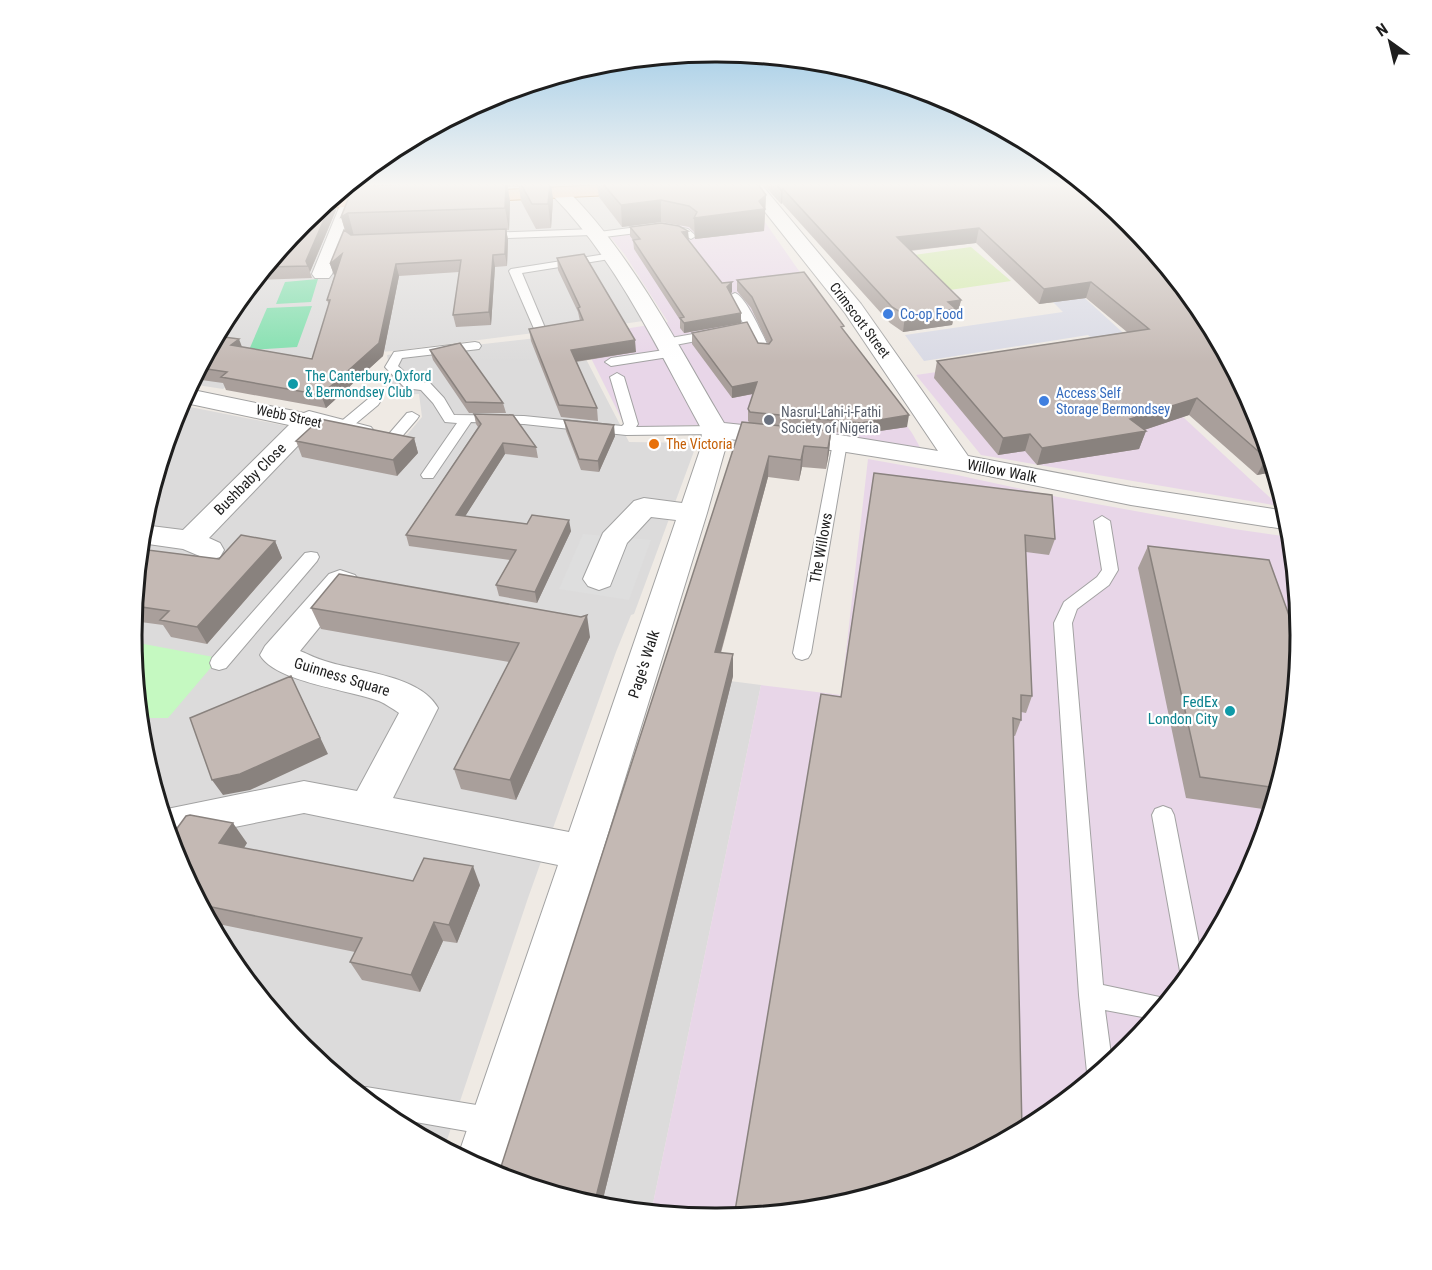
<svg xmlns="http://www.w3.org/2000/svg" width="1432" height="1270" font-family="'Roboto Condensed',sans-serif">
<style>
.residential{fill:#dcdbdb}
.industrial{fill:#e8d6e8}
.grass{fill:#d2eaaa}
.park{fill:#c5f9c1}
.pitch{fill:#82dfae}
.parking{fill:#dedede}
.plaza{fill:#d9dae5}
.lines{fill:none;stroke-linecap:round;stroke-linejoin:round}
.lane-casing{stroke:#a2a2a2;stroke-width:2}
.street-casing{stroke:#a2a2a2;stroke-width:2}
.primary-casing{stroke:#995000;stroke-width:2}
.lane{fill:#fff;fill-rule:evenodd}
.street{fill:#fff;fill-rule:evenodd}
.primary{fill:#fcc59d;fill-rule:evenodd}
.wall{fill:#a99f9b}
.shaded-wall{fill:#89827e}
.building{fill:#c4b9b4;stroke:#89827e;stroke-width:1.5}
.shop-dot{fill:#3f7fe0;stroke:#fff;stroke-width:2}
.culture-dot{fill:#0f9aa8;stroke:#fff;stroke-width:2}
.worship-dot{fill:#6b7280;stroke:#fff;stroke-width:2}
.food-dot{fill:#e8710a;stroke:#fff;stroke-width:2}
.labels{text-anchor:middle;stroke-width:4.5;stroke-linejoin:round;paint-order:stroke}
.far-shop-label{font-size:14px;fill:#366cbe;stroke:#fff;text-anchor:start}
.far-street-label{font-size:14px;fill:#1e1e1e;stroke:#fff}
.far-culture-label{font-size:14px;fill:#0d838f;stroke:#fff;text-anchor:start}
.far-worship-label{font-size:14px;fill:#5b616d;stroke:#fff;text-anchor:start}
.far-food-label{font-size:14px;fill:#c56008;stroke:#fff;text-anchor:start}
.street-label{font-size:15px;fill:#1e1e1e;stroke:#fff}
.culture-label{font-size:15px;fill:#0d838f;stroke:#fff;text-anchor:end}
.rim{fill:none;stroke:#1e1e1e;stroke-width:3}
</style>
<rect width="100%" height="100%" fill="#efeae4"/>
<!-- residential -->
<path class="residential" d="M 742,190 L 759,214 L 585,235 L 601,256 L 511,270 L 534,333 L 393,351 L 302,358 L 265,354 L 223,389 L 191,384 L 231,310 L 303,222 L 316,212 Z
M 605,259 L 643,321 L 546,335 L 519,272 Z
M 573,334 L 629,442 L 697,443 L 634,614 L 631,615 L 616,652 L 528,898 L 444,1149 L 391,1120 L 303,1048 L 230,959 L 176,858 L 143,749 L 132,635 L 133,624 L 136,620 L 134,619 L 143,521 L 180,405 L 292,427 L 400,443 L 422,417 L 419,394 L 394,395 L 387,355 Z
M 668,673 L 761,685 L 651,1213 L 602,1208 L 508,1179 Z"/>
<!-- industrial -->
<path class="industrial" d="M 760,215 L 912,433 L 921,449 L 722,424 L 626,428 L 580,336 L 668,322 L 625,255 L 608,234 Z
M 1111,347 L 1183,417 L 1279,506 L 981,455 L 916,375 Z
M 868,459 L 957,475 L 1058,497 L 1234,529 L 1290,537 L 1300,635 L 1289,749 L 1255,859 L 1201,960 L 1129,1048 L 1040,1121 L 939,1175 L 830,1208 L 716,1219 L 651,1213 L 761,685 L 841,695 Z"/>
<!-- grass -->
<path class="grass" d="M 971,247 L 1011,281 L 943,291 L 907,256 Z"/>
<!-- park -->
<path class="park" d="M 133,642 L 219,658 L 168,718 L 140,718 Z"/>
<!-- pitch -->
<path class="pitch" d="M 318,279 L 311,302 L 276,304 L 285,282 Z
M 312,306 L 297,347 L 249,350 L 267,308 Z"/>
<!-- parking -->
<path class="parking" d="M 583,534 L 651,540 L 629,600 L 559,589 Z"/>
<!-- plaza -->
<path class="plaza" d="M 1078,292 L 1130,339 L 1097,343 L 1088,335 L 924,361 L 905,335 L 1063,312 L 1052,301 Z"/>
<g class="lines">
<!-- lane casing -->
<g class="lane-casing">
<path id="lane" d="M 661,224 L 688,229 L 696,236 L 691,239 L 680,233 L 661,230 L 596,238 L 591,235 L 484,239 L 479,236 L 484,233 L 594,229 L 599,232 Z
M 612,253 L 616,254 L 616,258 L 522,273 L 548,335 L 546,338 L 538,338 L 509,271 L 511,269 Z
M 735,293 C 746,296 764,338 770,350 L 768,353 L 760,353 L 748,331 L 665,347 L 659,343 L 665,339 L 744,325 L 729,296 Z
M 475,342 L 479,343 L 481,346 L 479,349 L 402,358 L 398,366 L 414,381 L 430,383 L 444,398 L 454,415 L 524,416 L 622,426 L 624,424 L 610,377 L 617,373 L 624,377 L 638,424 L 636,427 L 715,426 L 722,430 L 715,434 L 626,435 L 524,424 L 471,422 L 433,478 L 423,478 L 421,475 L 457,423 L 445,422 L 433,403 L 421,390 L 405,388 L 385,367 L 394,352 Z
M 671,349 L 677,353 L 675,356 L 611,366 L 605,362 L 611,358 Z
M 373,398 L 378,399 L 380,402 L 378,405 L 348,430 L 338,430 L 336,427 L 338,424 L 368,399 Z
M 412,412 L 419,416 L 417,419 L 398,441 L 388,441 L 386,438 L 388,435 L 407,413 Z
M 840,439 L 847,443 L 811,653 L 808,658 L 802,660 L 796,658 L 793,653 L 833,443 Z
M 1102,516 L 1110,521 L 1118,570 L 1109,585 L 1077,609 L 1072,623 L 1103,985 L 1169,999 L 1153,1019 L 1105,1010 L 1112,1062 L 1090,1080 L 1087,1072 L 1079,995 L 1054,623 L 1064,602 L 1097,577 L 1102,570 L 1094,521 Z
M 311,552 L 317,553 L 319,557 L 317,561 L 226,668 L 219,670 L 212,668 L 210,663 L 212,658 L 305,553 Z
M 1163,806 L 1171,809 L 1174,815 L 1202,959 L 1185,980 L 1180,971 L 1152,815 L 1155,809 Z
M 366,1087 L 495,1108 L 505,1112 L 509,1122 L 505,1132 L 495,1136 L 387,1117 L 356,1091 Z"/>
</g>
<!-- street casing -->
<g class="street-casing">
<path id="street" d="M 743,184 L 761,184 L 861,304 L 968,456 L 1131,487 L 1286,511 L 1290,530 L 1131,505 L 959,470 L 840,451 L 728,439 L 707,513 L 502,1177 L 458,1156 L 558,865 L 304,813 L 185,837 L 182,842 L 173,846 L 162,810 L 304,781 L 357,791 L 399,713 C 393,709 386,704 379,701 C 350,690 275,682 260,655 L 265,646 L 329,574 L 340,570 L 355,575 L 360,582 L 355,589 L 349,591 L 300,651 C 308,654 317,659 325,661 C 358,672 420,675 438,708 L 393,798 L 569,832 L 676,520 L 651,517 L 627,543 L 610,586 L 599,590 L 588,586 L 583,579 L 603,533 L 634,501 L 644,498 L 682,503 L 701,447 L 702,430 C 659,352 617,261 554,197 L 551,193 L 554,189 L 566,189 C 632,254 677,344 724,423 L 840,435 L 938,451 L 845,313 Z
M 350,198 L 356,199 L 359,203 L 332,274 L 329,278 L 315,278 L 312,274 L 341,203 L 344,199 Z
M 188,389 L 304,413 L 309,411 L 371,427 L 375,432 L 371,437 L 362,440 L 313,430 L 209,538 L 220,543 L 224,550 L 220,557 L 209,560 L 183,549 L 141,543 L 143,525 L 183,530 L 289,425 L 181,402 Z"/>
</g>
<!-- primary casing -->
<g class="primary-casing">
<path id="primary" d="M 623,184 L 743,184 L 734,189 L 466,202 L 460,201 L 457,197 L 460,193 L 466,192 Z
M 390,196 L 396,197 L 399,201 L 396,205 L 320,208 L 332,198 Z"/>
</g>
<!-- lane -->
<use href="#lane" class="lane"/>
<!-- street -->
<use href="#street" class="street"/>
<!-- primary -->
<use href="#primary" class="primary"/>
</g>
<!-- wall -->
<path class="wall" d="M 349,184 L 511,184 L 511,187 L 508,187 L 510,202 L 509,230 L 506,230 L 508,240 L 507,266 L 495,267 L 491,325 L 456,327 L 453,315 L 459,272 L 399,276 L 383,356 L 326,408 L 226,390 L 223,383 L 194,379 L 217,336 L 242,347 L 312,359 L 329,306 L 327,300 L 335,274 L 334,275 L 330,264 L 345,231 L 341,217 L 350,195 L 335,196 Z
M 512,184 L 551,184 L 553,200 L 551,228 L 536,229 L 521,201 L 519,187 L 513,187 Z
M 597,184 L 758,184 L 766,195 L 764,231 L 695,239 L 694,232 L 689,227 L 661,222 L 622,227 L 599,197 Z
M 763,184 L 1083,184 L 1129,222 L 1202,311 L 1274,472 L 1257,475 L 1189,415 L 1144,430 L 1146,431 L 1139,449 L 1037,465 L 1025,451 L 998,455 L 934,378 L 937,361 L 1127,332 L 1086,298 L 1039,304 L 976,243 L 910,251 L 961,300 L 957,316 L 954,317 L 952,325 L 903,332 L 890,323 L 782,203 L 781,204 Z
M 333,199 L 336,210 L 310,272 L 312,278 L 256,280 L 303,222 Z
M 630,227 L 688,240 L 722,283 L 732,292 L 730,294 L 741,313 L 741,323 L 684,333 L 680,328 L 680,320 L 634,249 L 633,240 L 630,236 Z
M 557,258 L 636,352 L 576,362 L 597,408 L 598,421 L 561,417 L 531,341 L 529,329 L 580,321 L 578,312 L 558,270 Z
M 737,280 L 844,331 L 907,427 L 859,434 L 831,432 L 829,452 L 826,469 L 802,467 L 799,481 L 768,477 L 721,653 L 733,654 L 733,676 L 601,1207 L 498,1176 L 750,423 L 748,421 L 748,409 L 753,394 L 732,398 L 692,344 L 692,333 L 768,344 L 751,308 L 737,291 Z
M 430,350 L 503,403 L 506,413 L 469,413 L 433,360 Z
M 474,414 L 536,447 L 538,458 L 505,454 L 465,516 L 571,531 L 537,603 L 499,596 L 496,585 L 510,560 L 409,546 L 406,535 L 478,427 L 476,424 Z
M 564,420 L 615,436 L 599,472 L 581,470 L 566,431 Z
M 414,438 L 418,453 L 397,476 L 302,457 L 296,441 Z
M 874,473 L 1055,539 L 1049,555 L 1026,552 L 1032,696 L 1026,713 L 1021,712 L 1021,720 L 1015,736 L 841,697 Z
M 275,541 L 282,558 L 207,644 L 171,637 L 163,625 L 133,621 L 140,549 L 219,559 Z
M 1148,546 L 1289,749 L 1270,810 L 1186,798 L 1138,568 Z
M 311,608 L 590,637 L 516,800 L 461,789 L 454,769 L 509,662 L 321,629 Z
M 247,843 L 244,848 L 413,881 L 480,885 L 457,943 L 443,941 L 420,992 L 362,980 L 350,962 L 355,952 L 223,925 L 217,934 L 176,858 Z"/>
<!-- shaded-wall -->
<path class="shaded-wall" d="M 506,184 L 507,184 L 510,202 L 509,230 L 505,208 Z
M 550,184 L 551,184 L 553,200 L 551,228 L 548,204 Z
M 783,189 L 782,203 L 781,204 L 781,190 Z
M 766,195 L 764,231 L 695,239 L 694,218 L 759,201 Z
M 333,199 L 336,210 L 310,272 L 306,261 Z
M 661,200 L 661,222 L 622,227 L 621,205 Z
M 348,213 L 354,236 L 348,239 L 341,217 Z
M 979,228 L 976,243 L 895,252 L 897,237 Z
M 506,229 L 508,240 L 507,266 L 505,254 Z
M 688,231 L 689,240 L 682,232 Z
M 342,254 L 346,265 L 334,275 L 330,264 Z
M 493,255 L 495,267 L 491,325 L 489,312 Z
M 396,264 L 399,276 L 383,356 L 326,408 L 321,395 Z
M 732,282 L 732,292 L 727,297 L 727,287 Z
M 1091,282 L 1086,298 L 1039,304 L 1044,289 Z
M 961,300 L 957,316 L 954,317 L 952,325 L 903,332 L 905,315 L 948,302 Z
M 741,313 L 741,323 L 684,333 L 684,323 Z
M 239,339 L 244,352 L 231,345 Z
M 635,340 L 636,352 L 572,362 L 571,350 Z
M 757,382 L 757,393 L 732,398 L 732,387 Z
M 1197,398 L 1189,415 L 1132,434 L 1146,431 L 1139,449 L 1037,465 L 1042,448 Z
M 909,415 L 907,427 L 859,434 L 861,423 Z
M 614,425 L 615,436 L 599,472 L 598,461 Z
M 831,431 L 829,452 L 826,469 L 828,448 Z
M 1030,434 L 1025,451 L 998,455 L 1003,438 Z
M 414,438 L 418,453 L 397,476 L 393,460 Z
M 503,443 L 505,454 L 459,526 L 456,515 Z
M 804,446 L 802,467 L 799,481 L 801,460 Z
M 769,456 L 768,477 L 715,673 L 715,652 Z
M 1269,457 L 1274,472 L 1257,475 L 1266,458 Z
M 569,520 L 571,531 L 537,603 L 535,592 Z
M 275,541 L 282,558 L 207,644 L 197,627 Z
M 587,615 L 590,637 L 516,800 L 510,780 Z
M 733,654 L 733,676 L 601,1207 L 594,1205 Z
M 291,676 L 328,754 L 250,790 L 223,795 L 212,780 Z
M 233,823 L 247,843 L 234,863 L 219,843 Z
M 473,866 L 480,885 L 457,943 L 449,925 Z
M 207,906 L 223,925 L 217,934 L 204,910 Z
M 434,922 L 443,941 L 420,992 L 411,975 Z"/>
<!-- building -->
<path class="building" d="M 410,184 L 506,184 L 505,208 L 348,213 L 341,217 L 353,187 Z
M 521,184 L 550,184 L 548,204 L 532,204 Z
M 603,184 L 758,184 L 766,195 L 759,201 L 765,209 L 694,218 L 697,212 L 689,206 L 661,200 L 621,205 Z
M 776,184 L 1068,184 L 1111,215 L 1120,215 L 1129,222 L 1202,311 L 1256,412 L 1269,457 L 1266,458 L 1197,398 L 1130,419 L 1146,431 L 1042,448 L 1030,434 L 1003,438 L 937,361 L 1149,329 L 1091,282 L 1044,289 L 979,228 L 897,237 L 961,300 L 948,302 L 956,309 L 905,315 L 892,307 L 783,189 L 781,190 Z
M 332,199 L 333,199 L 306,261 L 308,266 L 266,267 L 303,222 Z
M 661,223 L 679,226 L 688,231 L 682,232 L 722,283 L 732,282 L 727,287 L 741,313 L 684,323 L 680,318 L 684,317 L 633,240 L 640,239 L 630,227 Z
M 506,229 L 505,254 L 493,255 L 489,312 L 453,315 L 461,260 L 396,264 L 379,343 L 321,395 L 221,377 L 227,372 L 200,368 L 217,336 L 239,339 L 231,345 L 312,359 L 330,300 L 327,300 L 342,254 L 330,264 L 344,230 L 351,235 Z
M 584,254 L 635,340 L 571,350 L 597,408 L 559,405 L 529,329 L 583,320 L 578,308 L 580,307 L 557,258 Z
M 804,272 L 844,326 L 841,327 L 909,415 L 861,423 L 750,412 L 748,409 L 757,382 L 732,387 L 692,333 L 747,322 L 758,343 L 769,344 L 772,340 L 752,297 L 737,280 Z
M 460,343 L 503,403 L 466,402 L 430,350 Z
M 474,414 L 513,415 L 536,447 L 503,443 L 456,515 L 527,524 L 532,515 L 569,520 L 535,592 L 496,585 L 516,550 L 406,535 L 481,424 Z
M 320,419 L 414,438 L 393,460 L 296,441 Z
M 564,420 L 614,425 L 598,461 L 579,459 Z
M 742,422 L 831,431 L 828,448 L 804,446 L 801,460 L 769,456 L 715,652 L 733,654 L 594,1205 L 498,1176 Z
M 874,473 L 1052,495 L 1055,539 L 1025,535 L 1032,696 L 1021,695 L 1021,720 L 1013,718 L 1022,1130 L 939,1175 L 830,1208 L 734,1217 L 821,694 L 841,697 Z
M 241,535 L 275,541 L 197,627 L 160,620 L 169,611 L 135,606 L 140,549 L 219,559 Z
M 1148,546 L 1269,560 L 1299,643 L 1289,749 L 1277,788 L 1200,777 Z
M 339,574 L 581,617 L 587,615 L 510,780 L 454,769 L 519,643 L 311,608 Z
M 291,676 L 320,738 L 240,774 L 212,780 L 190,718 Z
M 190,815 L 233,823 L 219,843 L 413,881 L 424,858 L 473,866 L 449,925 L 434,922 L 411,975 L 350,962 L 362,938 L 207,906 L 204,910 L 176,858 L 170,838 L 186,816 Z"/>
<!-- sky -->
<linearGradient id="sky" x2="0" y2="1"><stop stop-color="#8dc2e4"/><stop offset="0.51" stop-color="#f8f6f3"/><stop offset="1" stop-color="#f8f6f3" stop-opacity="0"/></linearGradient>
<rect width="1432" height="362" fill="url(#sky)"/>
<!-- markers -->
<g class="shop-dot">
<circle cx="888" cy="314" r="6"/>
<circle cx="1044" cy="401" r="6"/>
</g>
<g class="culture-dot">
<circle cx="293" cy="384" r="6"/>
<circle cx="1230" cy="711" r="6"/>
</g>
<circle class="worship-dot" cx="769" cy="420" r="6"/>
<circle class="food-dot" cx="654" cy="444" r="6"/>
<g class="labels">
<!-- far-shop labels -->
<g class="far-shop-label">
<text x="900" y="319">Co-op Food</text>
<text x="1056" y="398">Access Self<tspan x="1056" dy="16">Storage Bermondsey</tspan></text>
</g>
<!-- far-street labels -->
<g class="far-street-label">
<text transform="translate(860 320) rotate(53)" y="5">Crimscott Street</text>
<text transform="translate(289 416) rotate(12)" y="5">Webb Street</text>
</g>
<!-- far-culture labels -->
<g class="far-culture-label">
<text x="305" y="381">The Canterbury, Oxford<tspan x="305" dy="16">&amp; Bermondsey Club</tspan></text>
</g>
<!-- far-worship labels -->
<g class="far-worship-label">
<text x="781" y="417">Nasrul-Lahi-i-Fathi<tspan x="781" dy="16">Society of Nigeria</tspan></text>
</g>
<!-- far-food labels -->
<g class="far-food-label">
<text x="666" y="449">The Victoria</text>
</g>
<!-- street labels -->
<g class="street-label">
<text transform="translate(1002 471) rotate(11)" y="5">Willow Walk</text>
<text transform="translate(250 479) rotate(-45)" y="5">Bushbaby Close</text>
<text transform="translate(821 548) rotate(-80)" y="5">The Willows</text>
<text transform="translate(644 664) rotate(-72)" y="5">Page's Walk</text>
<text transform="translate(342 677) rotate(17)" y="5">Guinness Square</text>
</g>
<!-- culture labels -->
<g class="culture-label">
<text x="1218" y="707">FedEx<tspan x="1218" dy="17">London City</tspan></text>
</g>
</g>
<!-- crop -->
<path d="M0 0H1432V1270H0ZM715 62H717A573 573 0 0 1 1290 635V635A573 573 0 0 1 717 1208H715A573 573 0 0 1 142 635V635A573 573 0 0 1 715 62Z" fill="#fff" fill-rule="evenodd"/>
<path class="rim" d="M715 62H717A573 573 0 0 1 1290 635V635A573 573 0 0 1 717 1208H715A573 573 0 0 1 142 635V635A573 573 0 0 1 715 62Z"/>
<!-- north arrow -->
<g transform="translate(1390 42) rotate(326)" stroke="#ffffff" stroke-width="4.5" paint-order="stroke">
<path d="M0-4.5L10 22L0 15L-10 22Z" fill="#1e1e1e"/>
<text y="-9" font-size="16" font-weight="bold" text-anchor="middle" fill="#1e1e1e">N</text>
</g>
</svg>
